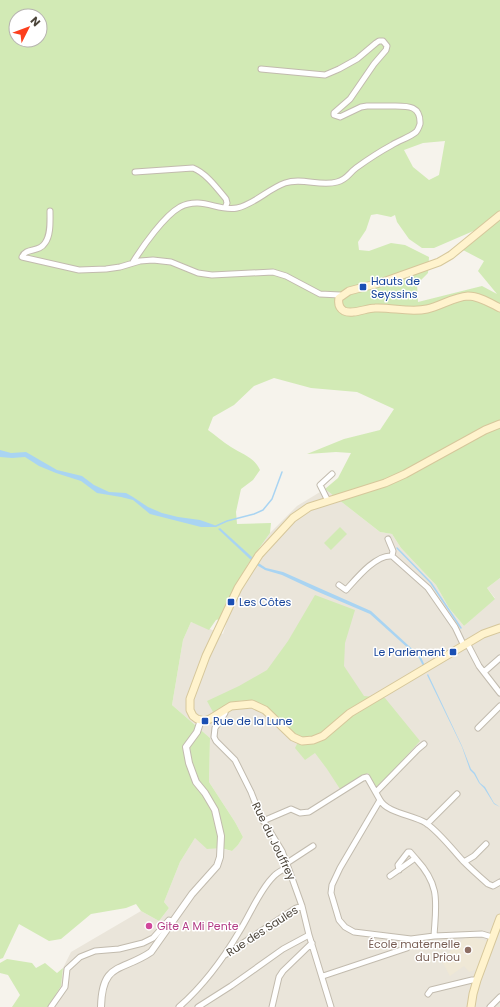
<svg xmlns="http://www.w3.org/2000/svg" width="500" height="1007" font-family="Poppins,sans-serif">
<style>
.residential{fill:#eae5da}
.education{fill:#efe8d6}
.green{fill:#d2eab5;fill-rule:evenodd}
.water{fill:#a9d4f2}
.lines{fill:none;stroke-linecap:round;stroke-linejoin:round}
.stream{stroke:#a9d4f2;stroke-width:1.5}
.minor-casing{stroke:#c2bbae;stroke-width:7}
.tertiary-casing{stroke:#c2bbae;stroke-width:8}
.secondary-casing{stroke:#d6c79b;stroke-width:9}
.minor{stroke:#fff;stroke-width:5}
.tertiary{stroke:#fff;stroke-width:6}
.secondary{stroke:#fff3cd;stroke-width:7}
.transit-dot{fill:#1a4fb4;stroke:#fff;stroke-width:1.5}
.hotel-dot{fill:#d1479c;stroke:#fff;stroke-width:1.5}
.education-dot{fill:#8d6e63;stroke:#fff;stroke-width:1.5}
.labels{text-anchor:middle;stroke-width:3;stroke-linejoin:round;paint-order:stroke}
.transit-label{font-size:11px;fill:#164399;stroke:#fff;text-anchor:start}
.street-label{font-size:11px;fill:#4b4439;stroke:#fff}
.hotel-label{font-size:11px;fill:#b23c85;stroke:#fff;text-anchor:start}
.education-label{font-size:11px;fill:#785e54;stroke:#fff;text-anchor:end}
</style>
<rect width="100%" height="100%" fill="#f6f3ec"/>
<!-- residential -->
<path class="residential" d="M 325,489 L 380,532 L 392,534 L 401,548 L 436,585 L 449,608 L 464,626 L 495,598 L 487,588 L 500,578 L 500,1007 L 48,1007 L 61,986 L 63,968 L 71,952 L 141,911 L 159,921 L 169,908 L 164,902 L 180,862 L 195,838 L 219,848 L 232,851 L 238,845 L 243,837 L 235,822 L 209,782 L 210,738 L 172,705 L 183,640 L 191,622 L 223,634 L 230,612 L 252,559 L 270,533 L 297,506 Z"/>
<!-- education -->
<path class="education" d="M 467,936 L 487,941 L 477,969 L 469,972 L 464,966 L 450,976 L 440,958 L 443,958 Z"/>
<!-- green -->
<path class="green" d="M 0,0 L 500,0 L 500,578 L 487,588 L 495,599 L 464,626 L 449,608 L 436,585 L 401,548 L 392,534 L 380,532 L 325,489 L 338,478 L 351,453 L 336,452 L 307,454 L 344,439 L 380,430 L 394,409 L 357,392 L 311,388 L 274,378 L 254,386 L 234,405 L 213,417 L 208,430 C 215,435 223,442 231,447 C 242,454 254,457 260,470 L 253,480 L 241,489 L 236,512 L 237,524 L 271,523 L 270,533 L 248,564 L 220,619 L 216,620 L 209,630 L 191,622 L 183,640 L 172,705 L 210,738 L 209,782 L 235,822 L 243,837 L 238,845 L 232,851 L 221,848 L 207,849 L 195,838 L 180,862 L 164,902 L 169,908 L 159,921 L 141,911 L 136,904 L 126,908 L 91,914 L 61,939 L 49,941 L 19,924 L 3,958 L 0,959 ZM 16,16 L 40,16 L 40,40 L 16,40 ZM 445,141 L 439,175 L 429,180 L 413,167 L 404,150 L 423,143 ZM 377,214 L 391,217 L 395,215 L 397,222 L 409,239 L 422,248 L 434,248 L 478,229 L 481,234 L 463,250 L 484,261 L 478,271 L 497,294 L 482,286 L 418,302 L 417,284 L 428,273 L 429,257 L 405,245 L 391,243 L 369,251 L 359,250 L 358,242 L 366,230 L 371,215 Z
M 340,527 L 347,534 L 331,550 L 324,543 Z
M 315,595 L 355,610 L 345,643 L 344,666 L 364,696 L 385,698 L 420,741 L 389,775 L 376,787 L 368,773 L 340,789 L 327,769 L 315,753 L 305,760 L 295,748 L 297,744 L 301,744 C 286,724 266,698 238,701 C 230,703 221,709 213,712 L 207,701 L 239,686 L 267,670 L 288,641 Z
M 7,959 L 32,963 L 36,968 L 45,963 L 57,973 L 63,968 L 61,986 L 48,1007 L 12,1007 L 20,995 L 8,975 L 0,973 L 0,963 Z"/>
<!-- water -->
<path class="water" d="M 0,450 L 11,453 L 26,452 L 57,470 L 82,476 L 94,485 L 109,492 L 126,493 L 133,497 L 148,507 L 162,513 L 178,517 L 200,520 L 217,526 L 216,527 L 201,527 L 150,514 L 133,500 L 121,497 L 97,493 L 81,481 L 56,473 L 39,466 L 25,457 L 12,458 L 0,457 Z
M 220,528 L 253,558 L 251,560 L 218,529 Z
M 257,562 L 266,568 L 283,572 L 371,611 L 421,657 L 425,666 L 423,666 L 419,658 L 370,614 L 316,591 L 282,575 L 265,570 L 255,564 Z
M 428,674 L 462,746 L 471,769 L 475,773 L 480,783 L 485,787 L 494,803 L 500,807 L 494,804 L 484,788 L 479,783 L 474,774 L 470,770 L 462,747 L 427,675 Z"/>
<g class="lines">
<!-- stream -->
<path class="stream" d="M 216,526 L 227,521 L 254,514 L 263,510 L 272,499 L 282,472
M 397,548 L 431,583 L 461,628"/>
<!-- minor casing -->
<g class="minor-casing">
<path id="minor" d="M 135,172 L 193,168 C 206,173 217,188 226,199 L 227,203 L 225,208
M 50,211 C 50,221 51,235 45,243 C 39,253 26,247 22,257 L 79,270 L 106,269 L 120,267 L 140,261 L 153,260 L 171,262 L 198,273 L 212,275 L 273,272 L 286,276 L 320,294 L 340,295
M 133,262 C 143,246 164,216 180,207 C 202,196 218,212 237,208 C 255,204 268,189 285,183 C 302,177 320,187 337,182 C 348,179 348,174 356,168 C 367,160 379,152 392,145 C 399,140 409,138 416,132 C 418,130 419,127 420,124 C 421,105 407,106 393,106 C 384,106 375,106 367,106 L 361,107 L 340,117 L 334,115 L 334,113 L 350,99 L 374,64 L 386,50 L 387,46 L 383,41 L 379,41 L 376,43 L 357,59 L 339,69 L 325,75 L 261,69
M 328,501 L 320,485 L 332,474
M 388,539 L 393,551 L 392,556 L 428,588 L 455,627 L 464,646
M 339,585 L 346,590 C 356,579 376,554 392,556
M 467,643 L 479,666 L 500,693
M 484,672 L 500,658
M 225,709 L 225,713 L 215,728 L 214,737 L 216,741 L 235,760 L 251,792 L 260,815 L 282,851 L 288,867 L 302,906 L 309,935 L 331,1007
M 478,728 L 500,706
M 376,792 L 418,749 L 424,744
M 380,800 C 387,813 413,815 426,823 C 440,833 452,849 463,861 C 471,869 480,877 488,884 L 493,886 L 500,882
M 263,821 L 291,809 L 300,813 L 309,812 L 363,778 L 367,777 L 380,800 L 340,868 L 332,885 L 331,893 L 339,920 L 345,927 L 354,932 L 411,939 L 434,936 L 482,934 L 492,937
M 427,824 L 457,794
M 464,862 L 474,856 L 486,844
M 287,863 L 313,846
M 399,870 L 398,865 L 408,852 L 410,852 L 416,859
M 390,876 L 414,859 L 416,859 C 441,886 436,903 434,936
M 225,955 L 296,908 L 302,906
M 323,976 L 407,948 L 409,945 L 411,939
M 428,994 L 431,990 L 472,980 L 477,980
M 51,1007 L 65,987 L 67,969 L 80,957 L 95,951 L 119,949 L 143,943 L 153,938 L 169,920 L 172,921
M 179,1007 C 203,986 223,959 239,932 C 250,915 259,891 273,877 C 277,872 283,870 288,867
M 198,1007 L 231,986 L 283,949 L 309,935
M 272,1007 L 279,977 L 283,971 L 312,943
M 490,1007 L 500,997"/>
</g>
<!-- tertiary casing -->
<g class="tertiary-casing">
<path id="tertiary" d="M 101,1007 C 102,961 122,972 151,952 L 192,894 L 217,866 L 220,857 L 221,836 L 215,810 L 205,793 L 196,782 L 189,763 L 186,747 L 197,732 L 201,720"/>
</g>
<!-- secondary casing -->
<g class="secondary-casing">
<path id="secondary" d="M 500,215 L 451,255 L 439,262 L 383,282 L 349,291 L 339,298 C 338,303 339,308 344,311 C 353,315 366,308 375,308 C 392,307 410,313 427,309 C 441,306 453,297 468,296 C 479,296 490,303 500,308
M 500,424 L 485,430 L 405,474 L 385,483 L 309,507 L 293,518 L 259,555 L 238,588 L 206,656 L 190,699 L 190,710 L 193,716 L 197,719 L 205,721 L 210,719 L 231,706 L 252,704 L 265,710 L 293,737 L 302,741 L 313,740 L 323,736 L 350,713 L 483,634 L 500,628
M 471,1007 L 473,994 L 477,980 L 500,918"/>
</g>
<!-- minor -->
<use href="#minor" class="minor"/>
<!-- tertiary -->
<use href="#tertiary" class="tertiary"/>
<!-- secondary -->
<use href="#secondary" class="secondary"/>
</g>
<!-- markers -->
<g class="transit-dot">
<rect x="359" y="283" width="8" height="8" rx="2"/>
<rect x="227" y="598" width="8" height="8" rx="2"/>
<rect x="449" y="648" width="8" height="8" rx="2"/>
<rect x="201" y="717" width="8" height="8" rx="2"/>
</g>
<circle class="hotel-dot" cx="149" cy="926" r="4"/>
<circle class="education-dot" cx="468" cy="950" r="4"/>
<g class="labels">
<!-- transit labels -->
<g class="transit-label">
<text x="371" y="285">Hauts de<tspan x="371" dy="13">Seyssins</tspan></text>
<text x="239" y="606">Les Côtes</text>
<text x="445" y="656" text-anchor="end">Le Parlement</text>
<text x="213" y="725">Rue de la Lune</text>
</g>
<!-- street labels -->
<g class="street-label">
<text transform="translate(274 841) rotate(64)" y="4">Rue du Jouffrey</text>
<text transform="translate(262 931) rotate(-33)" y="4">Rue des Saules</text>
</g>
<!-- hotel labels -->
<g class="hotel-label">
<text x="157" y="930">Gite A Mi Pente</text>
</g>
<!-- education labels -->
<g class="education-label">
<text x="460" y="948">École maternelle<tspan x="460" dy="13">du Priou</tspan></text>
</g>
</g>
<!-- north arrow -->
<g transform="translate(28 28) rotate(48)"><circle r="19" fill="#ffffff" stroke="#b7b4b0"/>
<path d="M0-3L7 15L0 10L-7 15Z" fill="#fc3f1d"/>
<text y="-6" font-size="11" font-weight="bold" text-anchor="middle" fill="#4b4439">N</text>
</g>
</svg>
